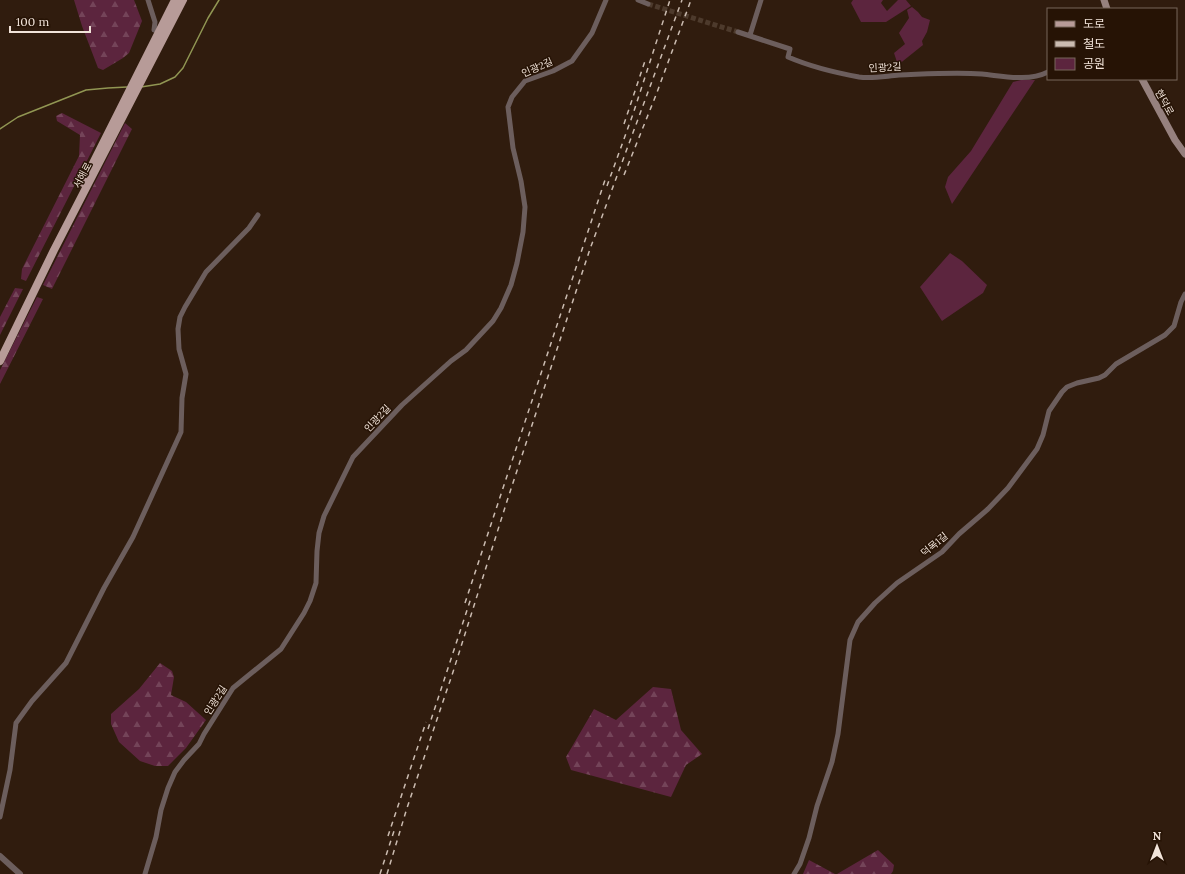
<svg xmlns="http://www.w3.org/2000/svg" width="1185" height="874" font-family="Lora,'Noto Sans KR',serif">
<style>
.green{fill:#5c253e}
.forest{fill:url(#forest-firs)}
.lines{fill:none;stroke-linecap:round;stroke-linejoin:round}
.stream{stroke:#919653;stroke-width:1.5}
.minor-tunnel{stroke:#4d3a2c;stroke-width:5;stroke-dasharray:5 2.5;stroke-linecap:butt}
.minor{stroke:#6c5e5d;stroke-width:5}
.tertiary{stroke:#6c5e5d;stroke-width:6}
.secondary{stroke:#96817e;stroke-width:7}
.primary{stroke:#b79b98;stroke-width:8}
.rail{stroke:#cbbcb1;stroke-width:1.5;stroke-dasharray:5 5;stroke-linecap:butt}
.labels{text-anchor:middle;stroke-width:3;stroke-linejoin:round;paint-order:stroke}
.street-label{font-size:10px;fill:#f1e3d9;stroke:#261305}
</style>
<defs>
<pattern id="forest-firs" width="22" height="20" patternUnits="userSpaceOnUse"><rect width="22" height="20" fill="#5c253e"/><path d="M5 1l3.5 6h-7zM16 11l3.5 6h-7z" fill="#744459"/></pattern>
</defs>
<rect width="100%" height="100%" fill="#301c0e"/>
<!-- green -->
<path class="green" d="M 853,0 L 883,0 L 881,3 L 887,11 L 898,0 L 906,0 L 911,6 L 886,22 L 861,22 L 851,3 Z
M 912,7 L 918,12 L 922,17 L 930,20 L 927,32 L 922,41 L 923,45 L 898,65 L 894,53 L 905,44 L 899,33 L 909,18 L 907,10 Z
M 1021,80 L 1035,80 L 952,204 L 945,187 L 948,177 L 971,151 L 1013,82 Z
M 950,253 L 962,261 L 987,285 L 983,293 L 942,321 L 920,287 Z"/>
<!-- forest -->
<path class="forest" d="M 74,0 L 134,0 L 142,21 L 129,53 L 123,58 L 103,70 L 98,68 L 82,26 Z
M 62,113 L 101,133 L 26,281 L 21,279 L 22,269 L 79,156 L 80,135 L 57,121 L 56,116 Z
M 125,123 L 132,129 L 52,289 L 43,285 Z
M 15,288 L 23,289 L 0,335 L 0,317 Z
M 37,297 L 43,299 L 0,384 L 0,370 Z
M 160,663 L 172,671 L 174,677 L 171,695 L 186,702 L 206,720 L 186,748 L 168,766 L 155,766 L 140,761 L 119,742 L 111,724 L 111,714 L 139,689 Z
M 653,687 L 671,689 L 681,730 L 702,754 L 686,765 L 671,797 L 571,770 L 566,757 L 594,709 L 616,720 Z
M 878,850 L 894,865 L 893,871 L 891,874 L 837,874 Z
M 809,860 L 835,874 L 803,874 Z"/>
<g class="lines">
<!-- stream -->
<path class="stream" d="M 141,87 L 160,84 L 175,77 L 183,68 L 208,18 L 219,0
M 0,129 L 18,117 L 86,90 L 108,88 L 127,87"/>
<!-- minor-tunnel -->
<path class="minor-tunnel" d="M 648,4 L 738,32"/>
<!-- minor -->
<path class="minor" d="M 148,0 L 155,22 L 154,30
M 638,0 L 648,4
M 738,32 L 790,49 L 788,57 C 809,66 837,73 859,77 C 872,79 886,76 899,75 C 927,74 954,72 982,74 C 1003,76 1028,82 1048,72
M 750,35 L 761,0
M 0,817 L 10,770 L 16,723 L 32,701 L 66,663 L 104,588 L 133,537 L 181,432 L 182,398 L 186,374 L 179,349 L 178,329 L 180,317 L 185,307 L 206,272 L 249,228 L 258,215
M 145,874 L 156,837 L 161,810 L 168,788 L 175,772 L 184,760 L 199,744 L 204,734 L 233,688 L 281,649 L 304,613 L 310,601 L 316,583 L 317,551 L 319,533 L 324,516 L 353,457 L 402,405 L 451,361 L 466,350 L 493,321 L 501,308 L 511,285 L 517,263 L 523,232 L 525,207 L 521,181 L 513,148 L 508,107 L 512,97 L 525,81 L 553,71 L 572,61 L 592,33 L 606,0
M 794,874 L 800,864 L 809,838 L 817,806 L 832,762 L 838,734 L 850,640 L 858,622 L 875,603 L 897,583 L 942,552 L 959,534 L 988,509 L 1008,488 L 1037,449 L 1043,435 L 1049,411 L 1062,392 L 1067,387 L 1077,383 L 1099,378 L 1105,375 L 1116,364 L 1165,335 L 1174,326 L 1181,302 L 1185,294"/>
<!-- tertiary -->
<path class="tertiary" d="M 0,856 L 20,874"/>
<!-- secondary -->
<path class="secondary" d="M 1104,0 L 1107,9
M 1142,79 L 1175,140 L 1185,154"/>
<!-- primary -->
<path class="primary" d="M 83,183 L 175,0
M 0,361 L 54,250 L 183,0"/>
<!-- rail -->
<path class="rail" d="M 624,124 L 646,58
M 624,175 L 656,95 L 691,0
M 607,186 L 633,114 L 670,0
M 465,603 L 606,177
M 428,729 L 471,598
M 388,836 L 426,722
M 380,874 L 394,831
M 387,874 L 407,808 L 453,672 L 508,498 L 590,249 L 682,0"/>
</g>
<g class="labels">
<!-- street labels -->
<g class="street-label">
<text transform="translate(537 67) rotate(-24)" y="4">인광2길</text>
<text transform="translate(885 67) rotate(-3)" y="4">인광2길</text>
<text transform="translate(1165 102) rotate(61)" y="4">현덕로</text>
<text transform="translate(82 175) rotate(-62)" y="4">서해로</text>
<text transform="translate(377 418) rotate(-47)" y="4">인광2길</text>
<text transform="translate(934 544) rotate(-40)" y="4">덕목1길</text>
<text transform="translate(215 700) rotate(-57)" y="4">인광2길</text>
</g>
</g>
<!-- legend -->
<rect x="1047" y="8" width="130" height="72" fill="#261305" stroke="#77665a"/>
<rect x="1055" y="21" width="20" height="6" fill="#b79b98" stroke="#77665a"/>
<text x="1083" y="28" font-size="12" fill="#f1e3d9">도로</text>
<rect x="1055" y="41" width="20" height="6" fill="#cbbcb1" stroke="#77665a"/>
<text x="1083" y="48" font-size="12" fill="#f1e3d9">철도</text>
<rect x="1055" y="58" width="20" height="12" fill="#5c253e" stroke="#77665a"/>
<text x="1083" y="68" font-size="12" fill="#f1e3d9">공원</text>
<!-- north arrow -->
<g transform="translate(1157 846)" stroke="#261305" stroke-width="3" paint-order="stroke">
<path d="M0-3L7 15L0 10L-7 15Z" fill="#f1e3d9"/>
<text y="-6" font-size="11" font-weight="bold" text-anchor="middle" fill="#f1e3d9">N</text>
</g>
<!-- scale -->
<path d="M10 26v6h80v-6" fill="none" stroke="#f1e3d9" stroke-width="2"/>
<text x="16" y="26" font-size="12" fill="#f1e3d9" stroke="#261305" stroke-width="3" paint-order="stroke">100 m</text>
</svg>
